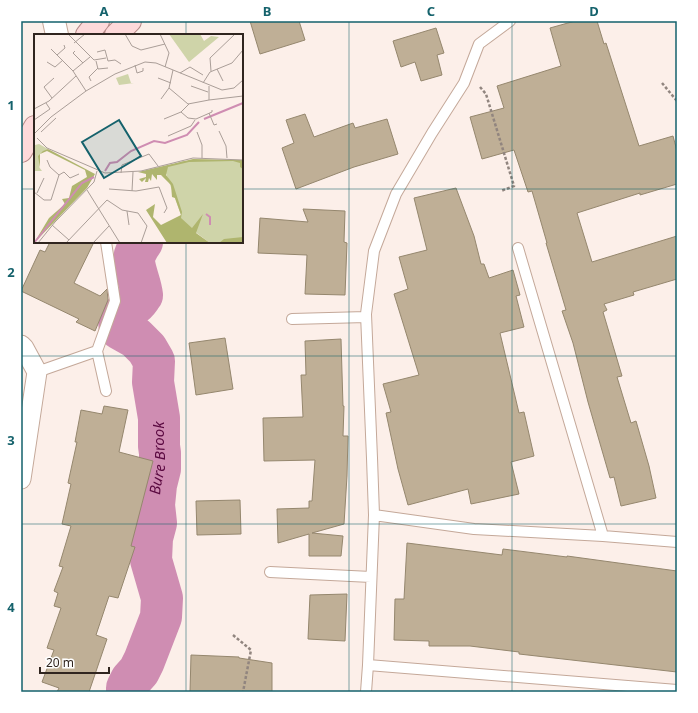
<svg xmlns="http://www.w3.org/2000/svg" width="698" height="713" font-family="'Noto Sans',sans-serif">
<style>
.lines{fill:none;stroke-linecap:round;stroke-linejoin:round}
.river{stroke:#cf8db2;stroke-width:42}
.building{fill:#bfaf96;stroke:#95876e}
.lane-casing{stroke:#c4a899;stroke-width:12}
.street-casing{stroke:#c4a899;stroke-width:21}
.secondary-casing{stroke:#c4a899;stroke-width:24}
.primary-casing{stroke:#b68a88;stroke-width:24}
.path{stroke:#91857f;stroke-width:2.5;stroke-dasharray:3 2;stroke-linecap:butt}
.lane{stroke:#fff;stroke-width:10}
.street{stroke:#fff;stroke-width:19}
.secondary{stroke:#fff;stroke-width:22}
.primary{stroke:#fed9da;stroke-width:22}
.grid{fill:none;stroke:#15626c;stroke-width:1;stroke-opacity:0.55}
.labels{text-anchor:middle;stroke-width:3.5;stroke-linejoin:round;paint-order:stroke}
.water-label{font-size:15px;font-style:italic;fill:#5a0940;stroke:#fff}
.inset-river{fill:none;stroke:#cf8db2;stroke-width:2}
.inset-road{fill:none;stroke:#aa9e98;stroke-width:1}
.view{fill:#15626c;fill-opacity:0.15;stroke:#15626c;stroke-width:2}
.inset-edge{fill:none;stroke:#30251f;stroke-width:2}
.neatline{fill:none;stroke:#15626c;stroke-width:1.5}
.grid-label{font-size:13px;text-anchor:middle;font-weight:bold;fill:#15626c}
</style>
<rect width="100%" height="100%" fill="#fcefe9"/>
<g class="lines">
<!-- river -->
<path class="river" id="s1" d="M 127,692 L 127,688 L 131,680 L 139,671 L 144,661 L 161,617 L 162,598 L 151,560 L 152,538 L 156,523 L 154,505 L 156,485 L 160,469 L 160,453 L 159,446 L 159,418 L 153,382 L 154,361 L 147,349 L 136,338 L 120,329 C 117,317 125,312 133,305 C 137,303 139,299 142,295 C 141,284 134,270 134,260 C 134,254 139,246 142,242"/>
</g>
<!-- building -->
<path class="building" d="M 250,21 L 299,21 L 305,40 L 260,54 Z
M 575,21 L 597,21 L 604,44 L 606,43 L 639,146 L 673,136 L 677,151 L 677,184 L 640,195 L 640,193 L 577,213 L 592,262 L 677,236 L 677,279 L 633,292 L 634,295 L 604,304 L 607,310 L 603,312 L 622,376 L 617,377 L 631,423 L 636,421 L 649,466 L 656,498 L 621,506 L 614,477 L 610,478 L 588,402 L 573,343 L 562,311 L 566,310 L 546,243 L 547,243 L 532,191 L 528,192 L 514,150 L 482,159 L 470,117 L 504,108 L 497,86 L 561,66 L 550,28 Z
M 436,28 L 444,53 L 437,55 L 442,75 L 421,81 L 415,62 L 401,67 L 393,41 Z
M 305,114 L 314,137 L 353,123 L 355,128 L 387,119 L 398,154 L 354,167 L 296,189 L 282,148 L 294,143 L 286,120 Z
M 456,188 L 474,236 L 481,264 L 484,264 L 489,278 L 513,270 L 520,295 L 516,296 L 524,327 L 500,333 L 519,413 L 524,412 L 534,456 L 511,462 L 519,494 L 471,504 L 468,489 L 408,505 L 398,469 L 386,413 L 391,412 L 383,384 L 419,375 L 394,294 L 408,289 L 399,257 L 427,250 L 414,198 Z
M 303,209 L 345,211 L 344,242 L 347,243 L 345,295 L 305,294 L 307,255 L 258,253 L 260,218 L 308,222 Z
M 50,242 L 94,242 L 74,283 L 100,296 L 107,289 L 108,300 L 95,331 L 76,322 L 79,319 L 21,291 L 40,250 L 45,252 Z
M 225,338 L 233,389 L 196,395 L 189,343 Z
M 341,339 L 343,406 L 344,406 L 343,436 L 348,436 L 347,476 L 344,524 L 312,533 L 343,536 L 341,556 L 309,556 L 309,534 L 278,543 L 277,509 L 309,508 L 309,501 L 312,501 L 315,460 L 264,461 L 263,418 L 303,417 L 301,375 L 306,375 L 305,341 Z
M 104,406 L 128,410 L 119,452 L 153,461 L 131,546 L 135,547 L 118,598 L 109,596 L 96,635 L 107,639 L 89,692 L 57,692 L 59,688 L 42,682 L 54,650 L 47,648 L 61,608 L 54,606 L 58,593 L 54,591 L 63,567 L 59,566 L 71,526 L 62,524 L 71,484 L 68,483 L 77,442 L 75,442 L 81,410 L 102,414 Z
M 240,500 L 241,534 L 197,535 L 196,501 Z
M 407,543 L 502,555 L 503,549 L 567,557 L 567,556 L 677,571 L 677,672 L 519,654 L 519,652 L 470,646 L 429,646 L 429,641 L 394,640 L 395,599 L 404,599 Z
M 347,594 L 345,641 L 308,639 L 310,595 Z
M 191,655 L 239,657 L 239,658 L 272,663 L 272,692 L 190,692 Z"/>
<g class="lines">
<!-- lane casing -->
<g class="lane-casing">
<path id="lane" d="M 518,248 L 603,536
M 292,319 L 366,317
M 97,351 L 106,391
M 37,372 L 97,351 L 115,301 L 106,242
M 374,515 L 474,529 L 603,536 L 677,542
M 270,572 L 371,577
M 368,665 L 677,690
M 366,692 L 368,665 L 374,515 L 372,458 L 366,314 L 374,251 L 396,194 L 432,133 L 464,83 L 479,44 L 510,21"/>
</g>
<!-- street casing -->
<g class="street-casing">
<path id="street" d="M 21,345 L 24,348 L 37,372 L 21,479"/>
</g>
<!-- secondary casing -->
<g class="secondary-casing">
<path id="secondary" d="M 54,21 L 57,35"/>
</g>
<!-- primary casing -->
<g class="primary-casing">
<path id="primary" d="M 87,35 L 98,21
M 116,35 L 130,21
M 21,151 L 35,127"/>
</g>
<!-- path -->
<path class="path" d="M 662,83 L 677,101
M 480,87 L 486,94 L 514,186 L 501,191
M 233,635 L 251,650 L 243,692"/>
<!-- lane -->
<use href="#lane" class="lane"/>
<!-- street -->
<use href="#street" class="street"/>
<!-- secondary -->
<use href="#secondary" class="secondary"/>
<!-- primary -->
<use href="#primary" class="primary"/>
</g>
<!-- grid -->
<path class="grid" d="M 186,21 L 186,35M 349,21 L 349,692M 512,21 L 512,692M 21,189 L 35,189M 242,189 L 677,189M 186,242 L 186,692M 21,356 L 677,356M 21,524 L 677,524"/>
<g class="labels">
<!-- water labels -->
<g class="water-label">
<text dy="5" stroke="none"><textPath href="#s1" startOffset="245">Bure Brook</textPath></text>
</g>
</g>
<!-- overview -->
<g transform="translate(34 34)">
<rect width="209" height="209" fill="#fcefe9"/>
<path d="M 135,0 L 166,0 L 170,7 L 177,2 L 185,3 L 155,28 ZM 94,40 L 97,49 L 100,49 L 85,51 L 82,44 ZM 5,110 L 14,115 L 6,120 L 5,133 L 8,137 L 1,137 L 0,114 L 1,111 ZM 149,127 L 209,127 L 209,206 L 176,209 L 144,185 L 147,181 L 130,134 Z" fill="#cfd4a9"/>
<path d="M 14,115 L 61,140 L 53,154 L 0,209 L 15,184 L 31,170 L 28,165 L 35,164 L 38,152 L 53,143 L 51,136 L 13,117 L 6,120 L 6,134 L 4,122 L 9,117 ZM 159,125 L 209,126 L 209,135 L 206,133 L 206,129 L 199,127 L 155,128 L 134,133 L 132,141 L 139,150 L 148,178 L 147,184 L 158,194 L 169,180 L 162,199 L 176,209 L 133,209 L 112,176 L 121,170 L 119,183 L 127,191 L 147,181 L 141,164 L 138,163 L 137,151 L 127,141 L 123,141 L 123,146 L 118,140 L 117,147 L 115,144 L 114,148 L 111,148 L 112,144 L 108,148 L 105,145 L 112,143 L 112,140 L 104,138 ZM 209,203 L 209,209 L 185,209 L 190,205 Z" fill="#afb56e"/>
<path class="inset-river" d="M 170,85 L 209,69M 71,137 L 76,129 L 83,128 L 97,117 L 120,107 L 131,109 L 153,101 L 165,88M 172,180 L 176,183 L 176,191M 0,209 L 48,149 L 60,143"/>
<path class="inset-road" d="M 34,0 L 60,26 L 72,24M 91,0 L 98,12 L 107,16 L 131,10M 126,0 L 135,19 L 131,33M 40,9 L 51,0M 17,15 L 39,37 L 52,57M 41,17 L 39,19 L 49,29M 63,18 L 71,16 L 74,27 L 81,26 L 87,30M 23,21 L 31,14 L 30,11M 62,27 L 64,35 L 74,34M 13,28 L 21,33 L 29,26M 101,31 L 103,39 L 109,37 L 109,34M 183,35 L 189,47M 39,37 L 56,23M 177,37 L 176,24 L 201,0M 146,39 L 156,33 L 169,41M 124,44 L 137,49M 57,47 L 55,43 L 64,34M 169,49 L 176,38 L 198,29 L 209,16M 157,52 L 174,58M 175,52 L 175,66 L 209,62M 135,54 L 154,70 L 175,66M 18,64 L 10,53 L 20,44M 127,65 L 135,54 L 139,36M 0,75 L 15,67 L 42,42M 147,78 L 154,84 L 162,85 L 178,78 L 178,76M 175,79 L 180,91 L 183,90M 130,85 L 147,78 L 155,70M 0,86 L 16,75 L 12,69M 185,97 L 192,112 L 193,124M 7,98 L 22,84M 163,98 L 168,111 L 168,124M 0,100 L 17,83 L 52,57 L 81,40 L 111,28 L 122,29 L 188,56 L 200,54 L 209,46M 134,102 L 157,92 L 161,86M 3,104 L 13,114 L 71,139 L 107,137 L 159,124 L 209,126M 0,121 L 0,141M 13,126 L 16,133 L 25,141M 87,139 L 88,131 L 115,120 L 124,132M 75,155 L 102,157 L 125,153 L 133,174 L 130,179M 53,156 L 86,209M 98,157 L 99,138M 0,158 L 10,166 L 17,166 L 25,141 L 30,138 L 36,144 L 45,140M 3,159 L 10,144M 93,177 L 95,191M 18,191 L 35,206M 4,209 L 21,188 L 60,148 L 63,137M 32,209 L 73,166 L 88,176 L 104,179 L 113,192 L 107,209M 59,209 L 75,192"/>
<path class="view" d="M 85,86 L 107,122 L 70,144 L 48,108 Z"/>
<rect width="209" height="209" class="inset-edge"/>
</g>
<!-- border -->
<rect width="698" height="713" fill="none" stroke="#ffffff" stroke-width="44"/>
<!-- scale -->
<path d="M40 667v6h69v-6" fill="none" stroke="#30251f" stroke-width="2"/>
<text x="46" y="667" font-size="12" fill="#30251f" stroke="#ffffff" stroke-width="3" paint-order="stroke">20 m</text>
<rect x="22" y="22" width="654" height="669" class="neatline"/>
<g class="grid-label">
<text x="104" y="16">A</text>
<text x="267" y="16">B</text>
<text x="431" y="16">C</text>
<text x="594" y="16">D</text>
<text x="11" y="110">1</text>
<text x="11" y="277">2</text>
<text x="11" y="445">3</text>
<text x="11" y="612">4</text>
</g>
</svg>
